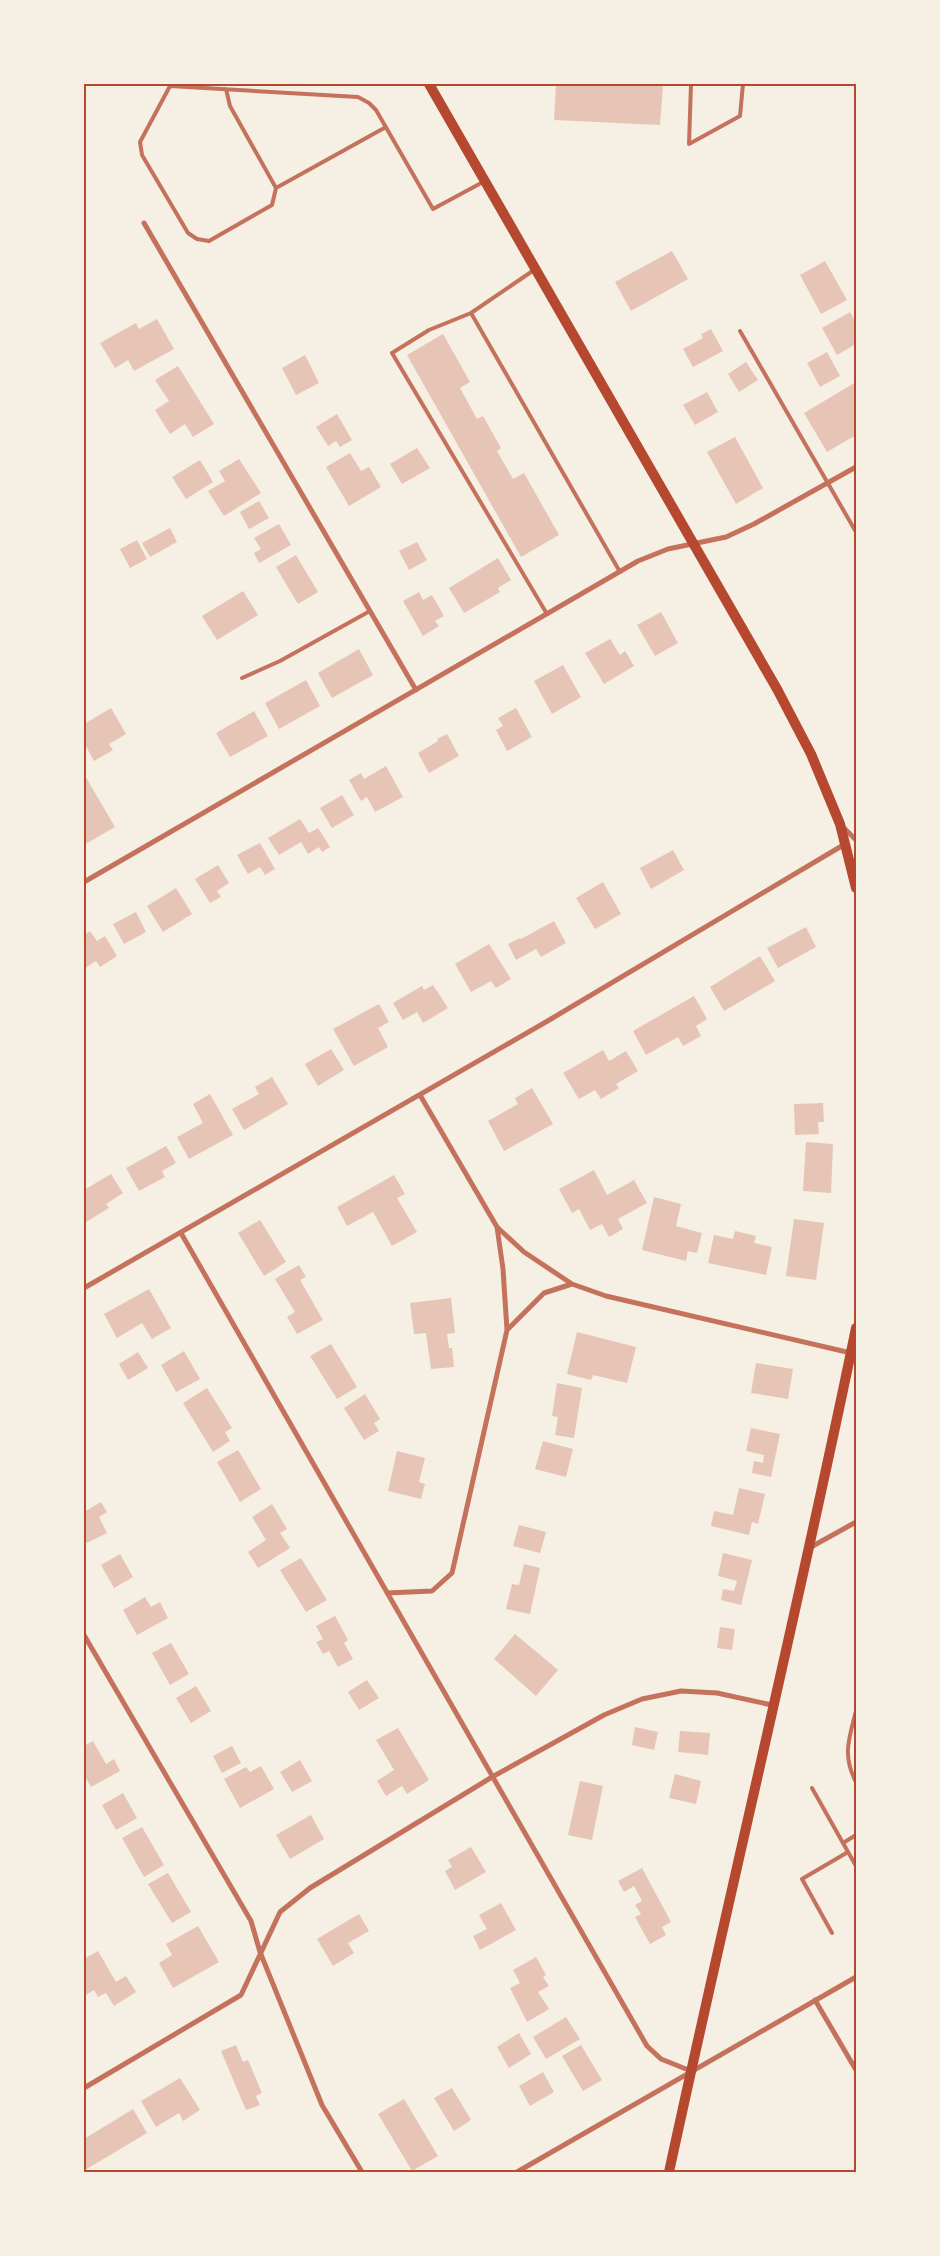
<svg xmlns="http://www.w3.org/2000/svg" width="940" height="2256" font-family="Signika,sans-serif">
<style>
.building{fill:#e6c5b7}
.lines{fill:none;stroke-linecap:round;stroke-linejoin:round}
.service{stroke:#c5725c;stroke-width:4}
.minor{stroke:#c5725c;stroke-width:5}
.secondary{stroke:#b5482f;stroke-width:10}
.neatline{fill:none;stroke:#b5482f;stroke-width:2}
</style>
<rect width="100%" height="100%" fill="#f6efe4"/>
<!-- building -->
<path class="building" d="M 556,84 L 663,84 L 660,125 L 554,120 Z
M 672,251 L 688,279 L 631,311 L 615,282 Z
M 825,261 L 847,300 L 821,314 L 800,275 Z
M 850,312 L 856,323 L 856,344 L 837,355 L 822,328 Z
M 157,319 L 174,349 L 134,371 L 128,360 L 115,368 L 100,343 L 136,323 L 139,329 Z
M 711,329 L 723,351 L 693,367 L 683,349 L 703,338 L 701,334 Z
M 443,334 L 470,382 L 460,388 L 477,419 L 483,416 L 501,448 L 497,451 L 513,479 L 524,473 L 559,535 L 521,557 L 407,355 Z
M 827,352 L 840,376 L 820,387 L 807,363 Z
M 305,355 L 319,383 L 296,395 L 282,368 Z
M 746,362 L 758,380 L 739,392 L 728,374 Z
M 178,366 L 214,424 L 193,437 L 185,424 L 170,434 L 155,410 L 169,401 L 155,380 Z
M 856,382 L 856,435 L 827,452 L 804,413 Z
M 707,392 L 718,412 L 695,425 L 683,405 Z
M 337,414 L 352,440 L 340,447 L 336,441 L 328,446 L 316,427 Z
M 735,437 L 763,488 L 736,504 L 707,452 Z
M 417,448 L 430,468 L 402,484 L 390,464 Z
M 350,453 L 361,471 L 369,467 L 381,487 L 349,506 L 326,467 Z
M 239,459 L 261,493 L 224,516 L 208,491 L 225,481 L 219,471 Z
M 200,460 L 213,482 L 186,499 L 172,477 Z
M 259,501 L 269,518 L 249,529 L 240,512 Z
M 279,524 L 291,545 L 259,563 L 254,553 L 261,549 L 254,538 Z
M 170,528 L 177,542 L 150,557 L 142,543 Z
M 137,540 L 147,559 L 130,568 L 120,549 Z
M 417,542 L 427,560 L 409,570 L 399,551 Z
M 296,555 L 318,592 L 298,604 L 276,567 Z
M 498,558 L 511,580 L 498,588 L 500,592 L 464,613 L 449,588 Z
M 243,591 L 258,615 L 217,640 L 202,616 Z
M 419,592 L 423,600 L 432,595 L 444,616 L 435,621 L 439,626 L 423,636 L 403,601 Z
M 661,612 L 678,643 L 655,656 L 637,625 Z
M 610,639 L 620,655 L 625,651 L 634,666 L 604,684 L 585,653 Z
M 359,649 L 373,675 L 332,698 L 318,673 Z
M 563,665 L 581,697 L 552,714 L 534,681 Z
M 306,680 L 320,706 L 279,729 L 265,703 Z
M 111,708 L 126,734 L 109,744 L 113,750 L 94,761 L 84,743 L 84,724 Z
M 516,708 L 532,737 L 507,751 L 496,730 L 503,726 L 498,718 Z
M 254,711 L 268,736 L 230,757 L 216,733 Z
M 447,734 L 459,756 L 429,773 L 418,753 L 438,741 L 437,739 Z
M 386,766 L 403,797 L 375,812 L 367,797 L 361,801 L 349,780 L 361,773 L 364,779 Z
M 84,774 L 115,827 L 84,845 Z
M 342,795 L 354,815 L 332,828 L 320,808 Z
M 300,819 L 309,833 L 318,828 L 330,847 L 322,852 L 319,847 L 308,854 L 301,842 L 279,855 L 268,838 Z
M 260,843 L 275,869 L 265,875 L 260,867 L 248,874 L 237,855 Z
M 673,850 L 684,870 L 651,889 L 640,868 Z
M 218,865 L 229,883 L 217,891 L 221,897 L 210,903 L 195,879 Z
M 603,882 L 621,914 L 595,929 L 576,898 Z
M 176,888 L 192,914 L 163,932 L 147,906 Z
M 136,912 L 146,932 L 124,944 L 113,924 Z
M 554,921 L 566,943 L 541,957 L 536,949 L 516,960 L 508,944 L 520,938 L 521,939 Z
M 806,927 L 816,947 L 778,968 L 767,948 Z
M 90,931 L 97,941 L 105,936 L 117,956 L 100,967 L 96,961 L 84,969 L 84,935 Z
M 489,944 L 511,979 L 496,988 L 491,981 L 471,992 L 455,964 Z
M 760,956 L 775,981 L 724,1011 L 710,987 Z
M 433,985 L 448,1008 L 423,1023 L 417,1012 L 403,1020 L 393,1003 L 422,986 L 424,990 Z
M 694,996 L 707,1019 L 696,1026 L 701,1036 L 683,1046 L 678,1037 L 646,1055 L 633,1031 Z
M 379,1004 L 389,1022 L 378,1028 L 388,1047 L 354,1066 L 333,1029 Z
M 331,1049 L 344,1070 L 318,1086 L 305,1064 Z
M 603,1050 L 609,1061 L 626,1051 L 638,1071 L 616,1084 L 619,1088 L 601,1099 L 595,1090 L 579,1099 L 563,1073 Z
M 272,1077 L 288,1104 L 244,1130 L 232,1109 L 259,1094 L 255,1087 Z
M 532,1088 L 553,1124 L 504,1151 L 488,1121 L 518,1104 L 515,1098 Z
M 210,1094 L 233,1135 L 189,1159 L 177,1137 L 203,1123 L 193,1104 Z
M 823,1103 L 824,1122 L 818,1122 L 819,1134 L 795,1135 L 794,1104 Z
M 806,1142 L 833,1144 L 831,1193 L 803,1191 Z
M 166,1146 L 176,1163 L 162,1171 L 165,1177 L 139,1191 L 126,1168 Z
M 594,1170 L 607,1195 L 634,1180 L 647,1203 L 618,1219 L 623,1229 L 609,1237 L 602,1224 L 590,1230 L 579,1209 L 572,1213 L 559,1189 Z
M 111,1174 L 123,1193 L 106,1204 L 109,1208 L 86,1222 L 84,1218 L 84,1190 Z
M 394,1175 L 405,1194 L 397,1198 L 417,1232 L 392,1246 L 373,1212 L 347,1226 L 337,1207 Z
M 654,1197 L 681,1204 L 676,1226 L 702,1233 L 697,1253 L 688,1251 L 686,1261 L 642,1250 Z
M 794,1219 L 824,1223 L 816,1280 L 786,1276 Z
M 260,1220 L 286,1262 L 264,1276 L 238,1233 Z
M 735,1231 L 756,1236 L 754,1243 L 772,1247 L 766,1275 L 708,1263 L 714,1235 L 733,1239 Z
M 299,1265 L 306,1277 L 300,1280 L 323,1320 L 297,1334 L 287,1317 L 295,1312 L 275,1279 Z
M 149,1289 L 171,1328 L 152,1339 L 142,1323 L 117,1338 L 104,1314 Z
M 451,1298 L 455,1333 L 447,1334 L 449,1348 L 452,1348 L 454,1367 L 431,1369 L 426,1333 L 414,1334 L 410,1303 Z
M 577,1332 L 636,1347 L 627,1383 L 593,1375 L 591,1380 L 567,1374 Z
M 331,1344 L 357,1387 L 337,1399 L 310,1356 Z
M 184,1351 L 200,1379 L 176,1392 L 161,1365 Z
M 138,1352 L 148,1368 L 128,1380 L 119,1364 Z
M 756,1363 L 793,1369 L 788,1399 L 751,1393 Z
M 557,1383 L 582,1388 L 574,1438 L 555,1435 L 558,1417 L 552,1416 Z
M 207,1388 L 232,1428 L 225,1432 L 230,1441 L 213,1452 L 183,1403 Z
M 365,1394 L 380,1419 L 374,1423 L 379,1431 L 364,1440 L 344,1408 Z
M 751,1428 L 780,1434 L 771,1477 L 752,1473 L 754,1461 L 763,1463 L 764,1455 L 746,1451 Z
M 543,1441 L 573,1449 L 566,1477 L 535,1469 Z
M 238,1450 L 261,1489 L 240,1502 L 217,1462 Z
M 397,1451 L 425,1458 L 419,1482 L 425,1484 L 421,1499 L 388,1491 Z
M 739,1488 L 765,1494 L 758,1524 L 752,1522 L 749,1535 L 711,1526 L 714,1511 L 733,1515 Z
M 101,1502 L 107,1512 L 99,1517 L 107,1533 L 87,1543 L 84,1537 L 84,1512 Z
M 272,1504 L 287,1529 L 280,1533 L 290,1548 L 258,1568 L 248,1552 L 266,1540 L 252,1517 Z
M 519,1525 L 546,1532 L 540,1553 L 513,1546 Z
M 723,1553 L 752,1560 L 741,1605 L 721,1600 L 723,1589 L 734,1591 L 737,1581 L 718,1576 Z
M 120,1554 L 133,1577 L 114,1588 L 101,1565 Z
M 301,1558 L 327,1600 L 306,1612 L 280,1570 Z
M 524,1564 L 540,1568 L 530,1614 L 506,1609 L 512,1584 L 519,1585 Z
M 145,1597 L 151,1607 L 160,1602 L 168,1618 L 137,1635 L 123,1610 Z
M 335,1616 L 348,1640 L 344,1643 L 353,1659 L 338,1667 L 329,1651 L 323,1654 L 316,1642 L 323,1639 L 316,1626 Z
M 720,1627 L 735,1629 L 732,1650 L 717,1648 Z
M 515,1634 L 558,1670 L 536,1696 L 494,1659 Z
M 171,1643 L 189,1674 L 170,1685 L 152,1653 Z
M 367,1680 L 379,1698 L 359,1710 L 348,1692 Z
M 196,1686 L 211,1711 L 191,1723 L 176,1698 Z
M 635,1727 L 658,1732 L 654,1750 L 632,1745 Z
M 398,1728 L 429,1780 L 407,1794 L 402,1786 L 386,1796 L 377,1781 L 394,1770 L 376,1740 Z
M 680,1731 L 710,1733 L 708,1755 L 678,1752 Z
M 93,1741 L 106,1764 L 114,1759 L 120,1771 L 91,1787 L 84,1775 L 84,1746 Z
M 232,1746 L 241,1763 L 222,1773 L 213,1756 Z
M 300,1760 L 312,1781 L 292,1792 L 280,1772 Z
M 261,1766 L 274,1789 L 240,1808 L 224,1779 L 246,1767 L 250,1772 Z
M 675,1774 L 701,1781 L 696,1804 L 669,1798 Z
M 580,1781 L 603,1786 L 592,1840 L 568,1835 Z
M 123,1793 L 137,1818 L 116,1830 L 102,1805 Z
M 311,1815 L 324,1839 L 290,1859 L 276,1835 Z
M 142,1827 L 164,1865 L 144,1877 L 122,1838 Z
M 471,1847 L 486,1872 L 455,1890 L 445,1871 L 452,1867 L 448,1860 Z
M 642,1868 L 671,1922 L 662,1927 L 666,1935 L 650,1944 L 635,1917 L 641,1914 L 635,1905 L 642,1901 L 634,1886 L 624,1892 L 618,1881 Z
M 168,1873 L 191,1912 L 172,1923 L 148,1884 Z
M 501,1903 L 516,1930 L 480,1950 L 473,1936 L 487,1929 L 479,1915 Z
M 359,1914 L 369,1931 L 348,1943 L 354,1953 L 333,1966 L 317,1939 Z
M 198,1926 L 219,1962 L 173,1988 L 159,1963 L 172,1955 L 166,1944 Z
M 98,1951 L 116,1982 L 126,1976 L 136,1992 L 114,2006 L 106,1993 L 98,1997 L 94,1990 L 84,1996 L 84,1959 Z
M 536,1957 L 546,1975 L 543,1977 L 549,1986 L 538,1992 L 549,2009 L 527,2022 L 510,1988 L 520,1983 L 513,1970 Z
M 566,2017 L 580,2039 L 546,2059 L 533,2037 Z
M 519,2033 L 531,2054 L 509,2068 L 497,2047 Z
M 236,2045 L 243,2062 L 248,2060 L 262,2093 L 256,2096 L 260,2105 L 246,2110 L 221,2051 Z
M 581,2045 L 602,2080 L 583,2091 L 562,2056 Z
M 543,2072 L 554,2092 L 530,2106 L 519,2086 Z
M 180,2078 L 200,2110 L 183,2121 L 179,2113 L 156,2127 L 141,2101 Z
M 452,2088 L 471,2120 L 454,2131 L 434,2098 Z
M 404,2099 L 438,2156 L 412,2171 L 378,2114 Z
M 133,2109 L 147,2133 L 85,2170 L 84,2139 Z"/>
<g class="lines">
<!-- service -->
<path class="service" d="M 171,84 L 170,86 L 358,97 L 369,103 L 376,110 L 433,209 L 483,182
M 691,84 L 689,144 L 740,116 L 743,84
M 170,86 L 140,142 L 142,155 L 188,233 L 197,239 L 209,241 L 272,205 L 276,188
M 226,89 L 230,106 L 276,188 L 386,127
M 534,270 L 471,313 L 620,572
M 471,313 L 429,330 L 392,353 L 547,614
M 740,331 L 856,532
M 242,678 L 280,661 L 370,611
M 856,1711 C 849,1738 842,1756 856,1782
M 812,1788 L 843,1843
M 856,1835 L 843,1843 L 856,1866
M 832,1933 L 802,1879 L 848,1852"/>
<!-- minor -->
<path class="minor" d="M 144,223 L 416,690
M 842,826 L 856,840
M 84,882 L 638,561 L 668,549 L 726,537 L 754,524 L 856,467
M 420,1095 L 497,1227 L 524,1252 L 572,1284 L 606,1296 L 851,1353
M 181,1233 L 647,2046 L 661,2059 L 691,2071
M 84,1288 L 551,1019 L 845,844
M 507,1330 L 544,1293 L 572,1284
M 811,1547 L 856,1522
M 387,1593 L 432,1591 L 452,1573 L 507,1330 L 503,1269 L 497,1227
M 84,1635 L 251,1921 L 260,1952 L 322,2105 L 362,2172
M 815,2000 L 856,2070
M 84,2088 L 241,1995 L 280,1912 L 310,1888 L 492,1777 L 604,1715 L 642,1699 L 681,1691 L 717,1693 L 772,1705
M 517,2172 L 856,1977"/>
<!-- secondary -->
<path class="secondary" d="M 429,84 L 777,689 L 811,754 L 840,824 L 856,888
M 669,2172 C 730,1890 798,1610 856,1328"/>
</g>
<!-- border -->
<rect width="940" height="2256" fill="none" stroke="#f6efe4" stroke-width="170"/>
<rect x="85" y="85" width="770" height="2086" class="neatline"/>
</svg>
